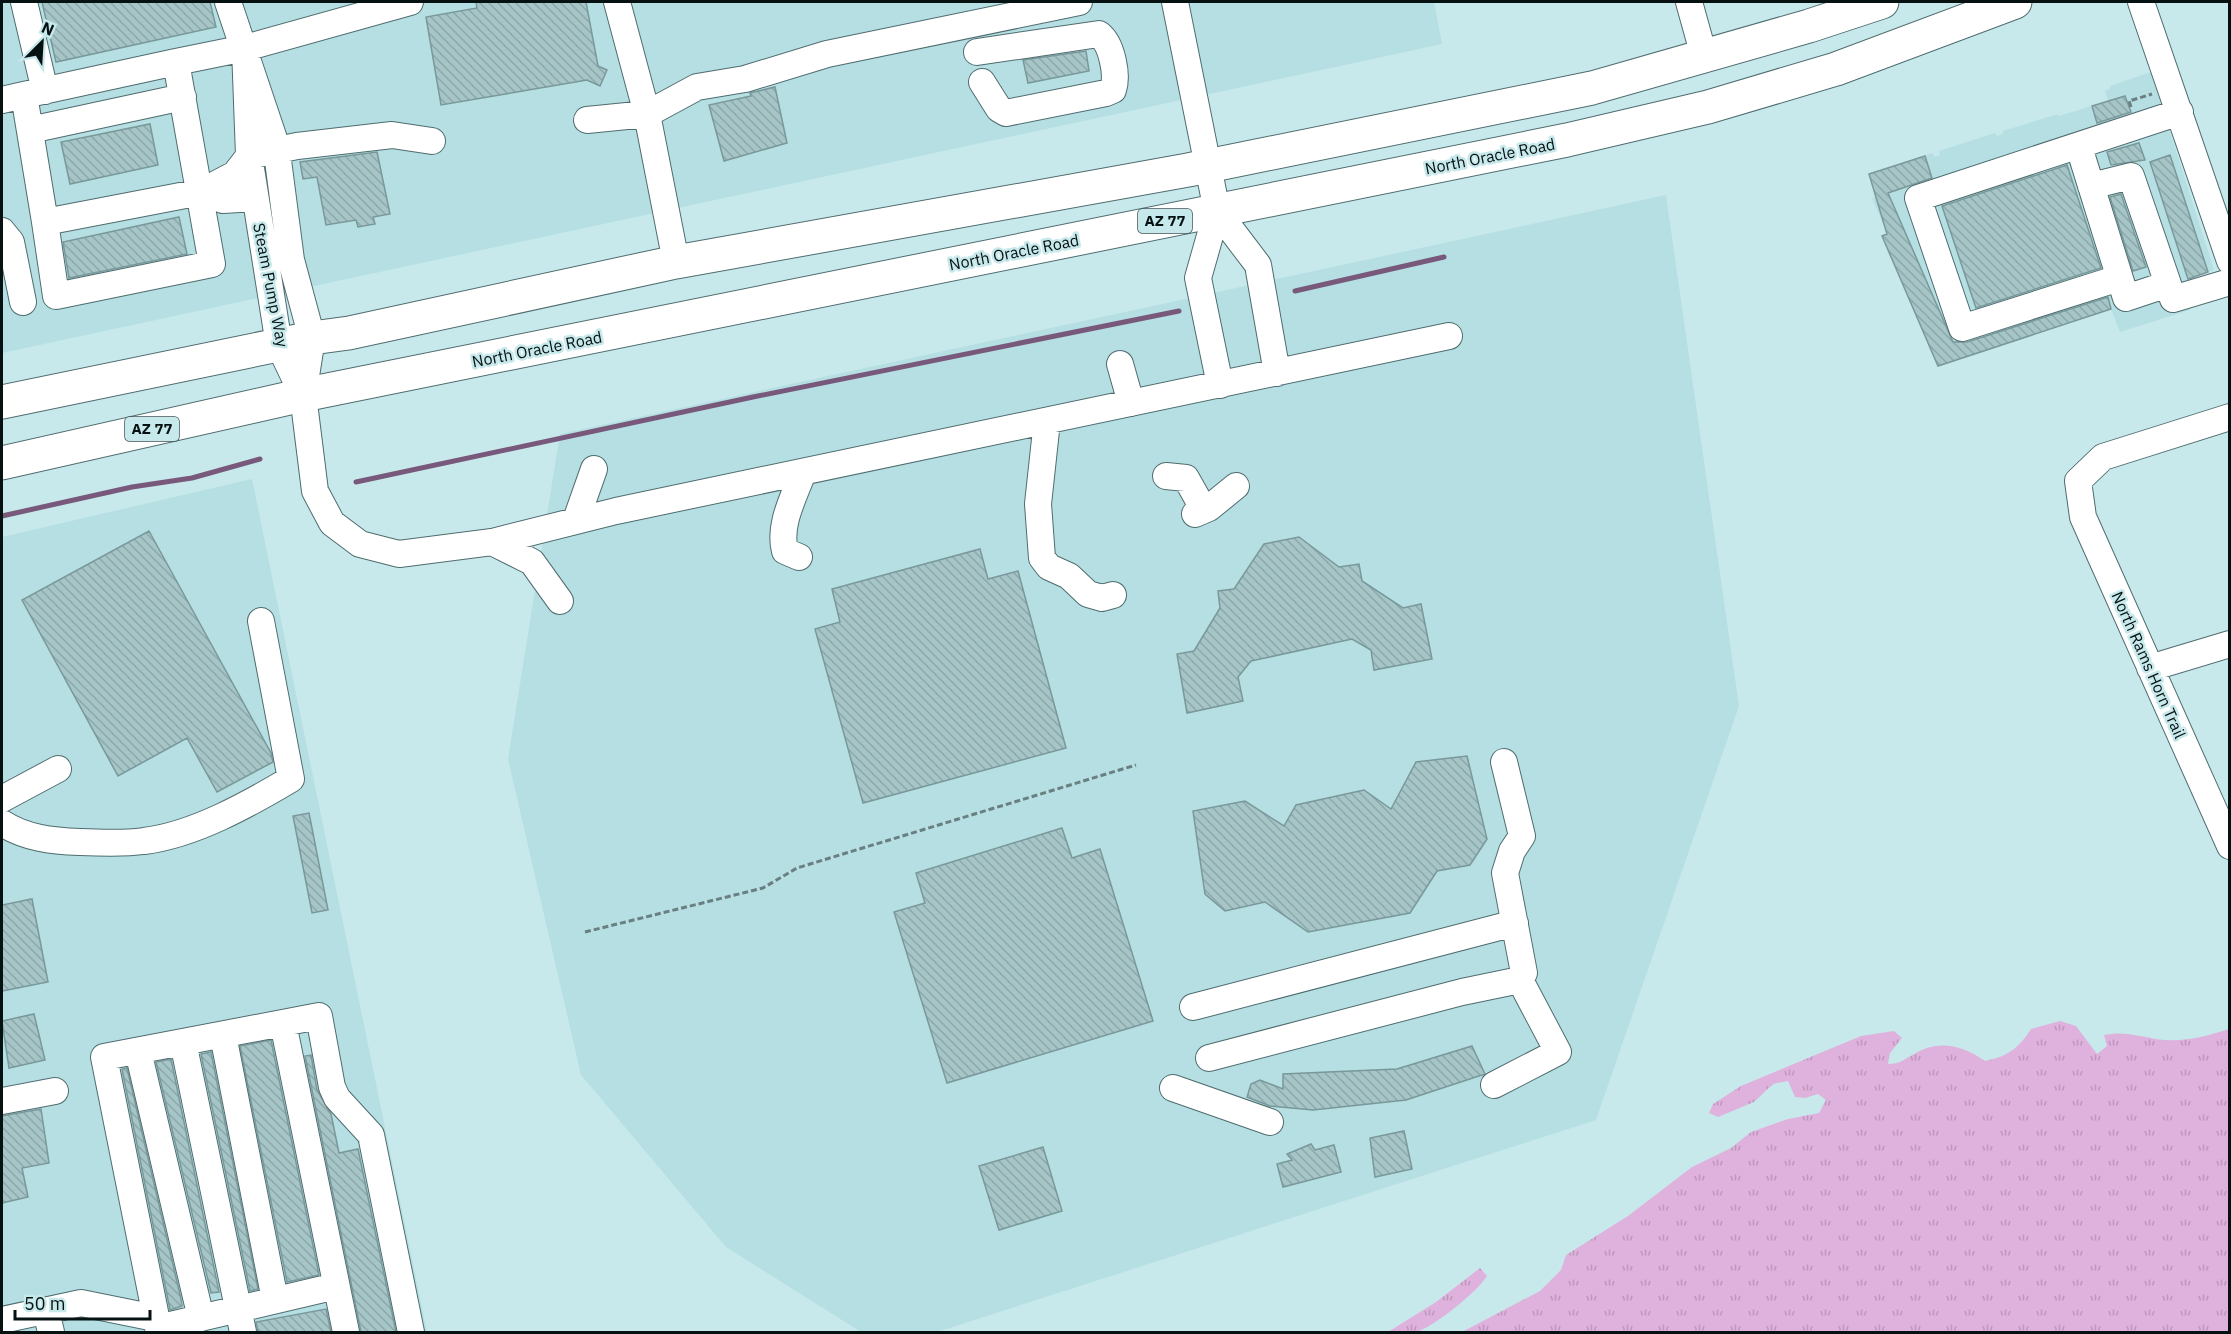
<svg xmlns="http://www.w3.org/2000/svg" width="2231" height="1334" font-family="'IBM Plex Sans',sans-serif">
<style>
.built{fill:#b5dfe2}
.grass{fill:url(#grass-tufts)}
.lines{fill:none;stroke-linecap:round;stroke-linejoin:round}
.stream{stroke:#78597b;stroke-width:5}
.building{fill:url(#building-back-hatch);stroke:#79989a;stroke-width:1.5}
.minor-casing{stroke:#4f6c6f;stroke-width:28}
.highway-casing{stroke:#4f6c6f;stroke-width:35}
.path{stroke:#697f81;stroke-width:3;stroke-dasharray:6 3;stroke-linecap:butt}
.minor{stroke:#fff;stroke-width:26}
.highway{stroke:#fff;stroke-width:33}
.labels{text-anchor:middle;stroke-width:5;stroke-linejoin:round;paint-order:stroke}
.shield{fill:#c8e9eb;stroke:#405253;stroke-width:1.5}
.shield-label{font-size:15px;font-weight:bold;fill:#061112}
.street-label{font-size:16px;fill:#061112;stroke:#c8e9eb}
</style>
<defs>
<pattern id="grass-tufts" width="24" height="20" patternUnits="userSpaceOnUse" patternTransform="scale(1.5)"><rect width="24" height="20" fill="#dfb1dd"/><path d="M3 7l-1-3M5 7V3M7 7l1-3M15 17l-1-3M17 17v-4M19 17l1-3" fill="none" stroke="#be97bd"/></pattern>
<pattern id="building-back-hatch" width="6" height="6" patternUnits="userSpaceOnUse" patternTransform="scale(1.5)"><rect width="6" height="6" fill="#a6c5c7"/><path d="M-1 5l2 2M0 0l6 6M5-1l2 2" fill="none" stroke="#8da8aa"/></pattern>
</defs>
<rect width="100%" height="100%" fill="#c8e9eb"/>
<!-- built -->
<path class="built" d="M 2,2 L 1434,2 L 1442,44 L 2,353 Z
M 2151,72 L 2214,270 L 2182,282 L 2190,310 L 2120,332 L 2111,309 L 1938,366 L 1882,236 L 1887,233 L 1872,198 L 1876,197 L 1870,177 L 1878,174 L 1877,171 L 1933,153 L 1934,157 L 1940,155 L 1939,151 L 1995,133 L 1997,136 L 2003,134 L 2003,131 L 2058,114 L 2059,116 L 2108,101 L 2105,91 L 2110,89 L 2110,86 Z
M 1666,195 L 1739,706 L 1596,1120 L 937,1332 L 861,1332 L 726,1247 L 581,1075 L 508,759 L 560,434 Z
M 252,479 L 427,1332 L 2,1332 L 2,537 Z"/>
<!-- grass -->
<path class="grass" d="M 2060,1021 L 2076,1026 L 2097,1054 L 2107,1046 L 2104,1035 C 2125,1030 2144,1038 2165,1040 C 2186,1042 2210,1035 2229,1029 L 2229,1332 L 1462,1332 L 1540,1291 L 1561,1270 L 1566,1255 L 1628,1216 L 1692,1167 L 1731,1148 L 1751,1132 L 1788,1119 L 1819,1113 L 1826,1100 L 1818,1094 L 1805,1098 L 1795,1097 L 1788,1081 L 1773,1084 L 1754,1102 L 1718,1117 L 1709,1113 L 1713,1104 L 1741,1086 L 1861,1036 L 1894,1031 L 1902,1038 L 1890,1053 L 1888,1064 C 1900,1064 1903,1060 1914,1054 C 1938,1039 1963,1045 1985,1061 C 2008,1056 2018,1049 2031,1029 Z
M 1480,1268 L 1487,1276 C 1476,1293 1436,1325 1417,1332 C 1409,1334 1396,1333 1388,1332 L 1436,1302 Z"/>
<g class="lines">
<!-- stream -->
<path class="stream" d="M 1295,291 L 1444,257
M 356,482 L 753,397 L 1179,311
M 2,516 L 132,487 L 192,478 L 260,459"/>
</g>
<!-- building -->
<path class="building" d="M 42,2 L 210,2 L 216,27 L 56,62 Z
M 476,2 L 586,2 L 598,66 L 607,70 L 600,86 L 587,80 L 441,105 L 426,17 L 477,8 Z
M 1086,51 L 1089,71 L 1028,83 L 1023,60 Z
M 775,87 L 787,143 L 724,161 L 709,105 L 751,96 L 750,93 Z
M 2125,96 L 2131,112 L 2097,123 L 2092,106 Z
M 150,124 L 158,165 L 70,184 L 61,142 Z
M 2139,143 L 2145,160 L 2111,165 L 2107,152 Z
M 377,152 L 390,214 L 373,217 L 375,224 L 358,227 L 356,220 L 326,225 L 317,177 L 303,179 L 300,162 Z
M 2170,155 L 2208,272 L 2188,279 L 2150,162 Z
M 1925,156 L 1932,178 L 1888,193 L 1953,342 L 1967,342 L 2108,297 L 2111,309 L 1938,366 L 1882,236 L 1887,234 L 1869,174 Z
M 2067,165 L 2101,268 L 1976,308 L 1942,206 Z
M 2121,194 L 2146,267 L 2133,271 L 2110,197 Z
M 179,217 L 187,254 L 69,278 L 63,242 Z
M 149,531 L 271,753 L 273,762 L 217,792 L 187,738 L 118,776 L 22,600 Z
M 1299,537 L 1339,567 L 1359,564 L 1362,581 L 1403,608 L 1421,604 L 1432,659 L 1374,670 L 1371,650 L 1352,639 L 1251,661 L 1238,677 L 1243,701 L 1187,713 L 1177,654 L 1194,651 L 1220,608 L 1218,591 L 1234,589 L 1264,544 Z
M 980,549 L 988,579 L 1018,571 L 1066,748 L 863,803 L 815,629 L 840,622 L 832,589 Z
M 1467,756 L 1487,839 L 1470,865 L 1437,871 L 1410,913 L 1308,932 L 1265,902 L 1225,911 L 1205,894 L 1193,811 L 1245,801 L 1284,826 L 1296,805 L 1364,790 L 1391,809 L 1416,762 Z
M 309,813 L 328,910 L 312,913 L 293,816 Z
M 1062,828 L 1072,858 L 1100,849 L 1153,1021 L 947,1083 L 894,912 L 925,903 L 916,873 Z
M 32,899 L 48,982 L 2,991 L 2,905 Z
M 34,1014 L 45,1060 L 9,1068 L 2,1021 Z
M 271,1040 L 319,1275 L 287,1282 L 240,1046 Z
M 1472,1046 L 1485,1074 L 1406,1100 L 1313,1110 L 1270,1106 L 1247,1097 L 1251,1084 L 1260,1080 L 1283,1089 L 1283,1074 L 1397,1069 Z
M 211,1052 L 258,1289 L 250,1291 L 201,1054 Z
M 311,1055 L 317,1090 L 331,1114 L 339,1153 L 358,1149 L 396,1332 L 361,1332 L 305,1056 Z
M 171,1059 L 219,1292 L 211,1293 L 156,1062 Z
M 127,1068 L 181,1299 L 182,1306 L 170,1310 L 122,1069 Z
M 41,1109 L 49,1163 L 22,1168 L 28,1197 L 2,1203 L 2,1116 Z
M 1404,1131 L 1412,1169 L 1375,1177 L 1370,1138 Z
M 1311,1144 L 1315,1150 L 1334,1145 L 1341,1172 L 1283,1187 L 1277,1164 L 1292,1160 L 1287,1154 Z
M 1043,1147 L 1062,1211 L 999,1230 L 979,1166 Z
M 326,1309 L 331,1332 L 258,1332 L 256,1322 Z"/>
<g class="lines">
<!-- minor casing -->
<g class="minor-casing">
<path id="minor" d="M 24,2 L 45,91
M 228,2 L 276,145 L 291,260 L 312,338 L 303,395
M 617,2 L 647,114 L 676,262
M 1175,2 L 1217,211 L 1258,265 L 1277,373
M 1689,2 L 1704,56
M 2141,2 L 2230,261
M 245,48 L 249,156 L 279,345 L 303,395 L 315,491 L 332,523 L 360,544 L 399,554 L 492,542 L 616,511 L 1449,336
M 977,52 L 1099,34 C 1112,44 1118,75 1113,90 L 1106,93 L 1006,113 L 999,109 L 982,82
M 176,62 L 24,95 L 45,222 L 201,192 L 235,174 L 249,156 L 297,146 L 392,135 L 432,141
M 2,100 L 24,95
M 587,120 L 647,114 L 697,87 L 745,79 L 827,54 L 1079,2
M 30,130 L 183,97
M 2079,147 L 2126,298 L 2168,284 L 2173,299 L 2230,282
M 2091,186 L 2131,176 L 2168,284
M 201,192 L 223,200 L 255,198
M 1217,211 L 1198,278 L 1220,385
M 45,222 L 56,296 L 212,264 L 176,62 L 245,48 L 410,2
M 2,231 L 11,242 L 23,302
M 2119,278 L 1962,328 L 1918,198 L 2180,112
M 1120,364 L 1131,403
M 2230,417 L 2103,457 L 2078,481 L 2083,517 L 2230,846
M 1047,421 L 1038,504 L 1042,558 L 1049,567 L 1069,576 L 1088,594 L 1102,598 L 1113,595
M 1166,476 L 1186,478 L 1204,510
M 1195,514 L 1209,508 L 1236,486
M 576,520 L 594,469
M 492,542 L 532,562 L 560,601
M 799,557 L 785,551 C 778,525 794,497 803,472
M 2150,668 L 2230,644
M 2,799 L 58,769
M 2,823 C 25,838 52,841 80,842 C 101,843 123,844 144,841 C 194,835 249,804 291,779 L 261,621
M 1193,1007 L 1515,923
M 283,1023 L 346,1332
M 223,1035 L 275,1300
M 183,1042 L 243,1332
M 138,1051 L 201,1318
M 1209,1058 L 1462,992 L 1520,980 L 1524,973 L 1505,873 L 1512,851 L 1522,836 L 1504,762
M 1494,1085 L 1558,1052 L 1520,980
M 1173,1088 L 1270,1122
M 2,1101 L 55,1091
M 46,1311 L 51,1332
M 2,1320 L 81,1303 L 155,1318
M 158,1328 L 336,1286
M 159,1332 L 104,1057 L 319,1016 L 332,1087 L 337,1098 L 371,1135 L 411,1332"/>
</g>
<!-- highway casing -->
<g class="highway-casing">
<path id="highway" d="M 2,402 L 312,338 L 349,333 L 676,262 L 1188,170 L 1592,88 L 1809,26 L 1882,2
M 2,463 L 303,395 L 1567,140 L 1708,107 L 1836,69 L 2015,2"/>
</g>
<!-- path -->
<path class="path" d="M 2131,107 L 2129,101 L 2152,94
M 585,932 L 763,888 L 797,868 L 1136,765"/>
<!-- minor -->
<use href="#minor" class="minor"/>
<!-- highway -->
<use href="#highway" class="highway"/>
</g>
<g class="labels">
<!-- shield labels -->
<g class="shield">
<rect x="1138" y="209" width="54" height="24" rx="4.5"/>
<rect x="125" y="417" width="54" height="24" rx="4.5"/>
</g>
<g class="shield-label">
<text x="1165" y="226">AZ 77</text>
<text x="152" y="434">AZ 77</text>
</g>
<!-- street labels -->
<g class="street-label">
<text transform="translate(1490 156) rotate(-11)" y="6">North Oracle Road</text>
<text transform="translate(1014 252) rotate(-11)" y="6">North Oracle Road</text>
<text transform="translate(271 285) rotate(79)" y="6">Steam Pump Way</text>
<text transform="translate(537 349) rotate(-11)" y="6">North Oracle Road</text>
<text transform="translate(2149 665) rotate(66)" y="6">North Rams Horn Trail</text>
</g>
</g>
<!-- border -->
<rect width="2231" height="1334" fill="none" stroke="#061112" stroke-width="6"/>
<!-- north arrow -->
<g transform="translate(42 42) rotate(24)" stroke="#c8e9eb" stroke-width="4.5" paint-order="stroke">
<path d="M0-4.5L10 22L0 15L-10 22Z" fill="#061112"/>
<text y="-9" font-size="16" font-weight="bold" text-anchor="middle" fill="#061112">N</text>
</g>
<!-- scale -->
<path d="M15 1310v9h135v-9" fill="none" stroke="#061112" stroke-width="3"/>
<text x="24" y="1310" font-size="18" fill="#061112" stroke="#c8e9eb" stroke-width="4.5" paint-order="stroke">50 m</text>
</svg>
